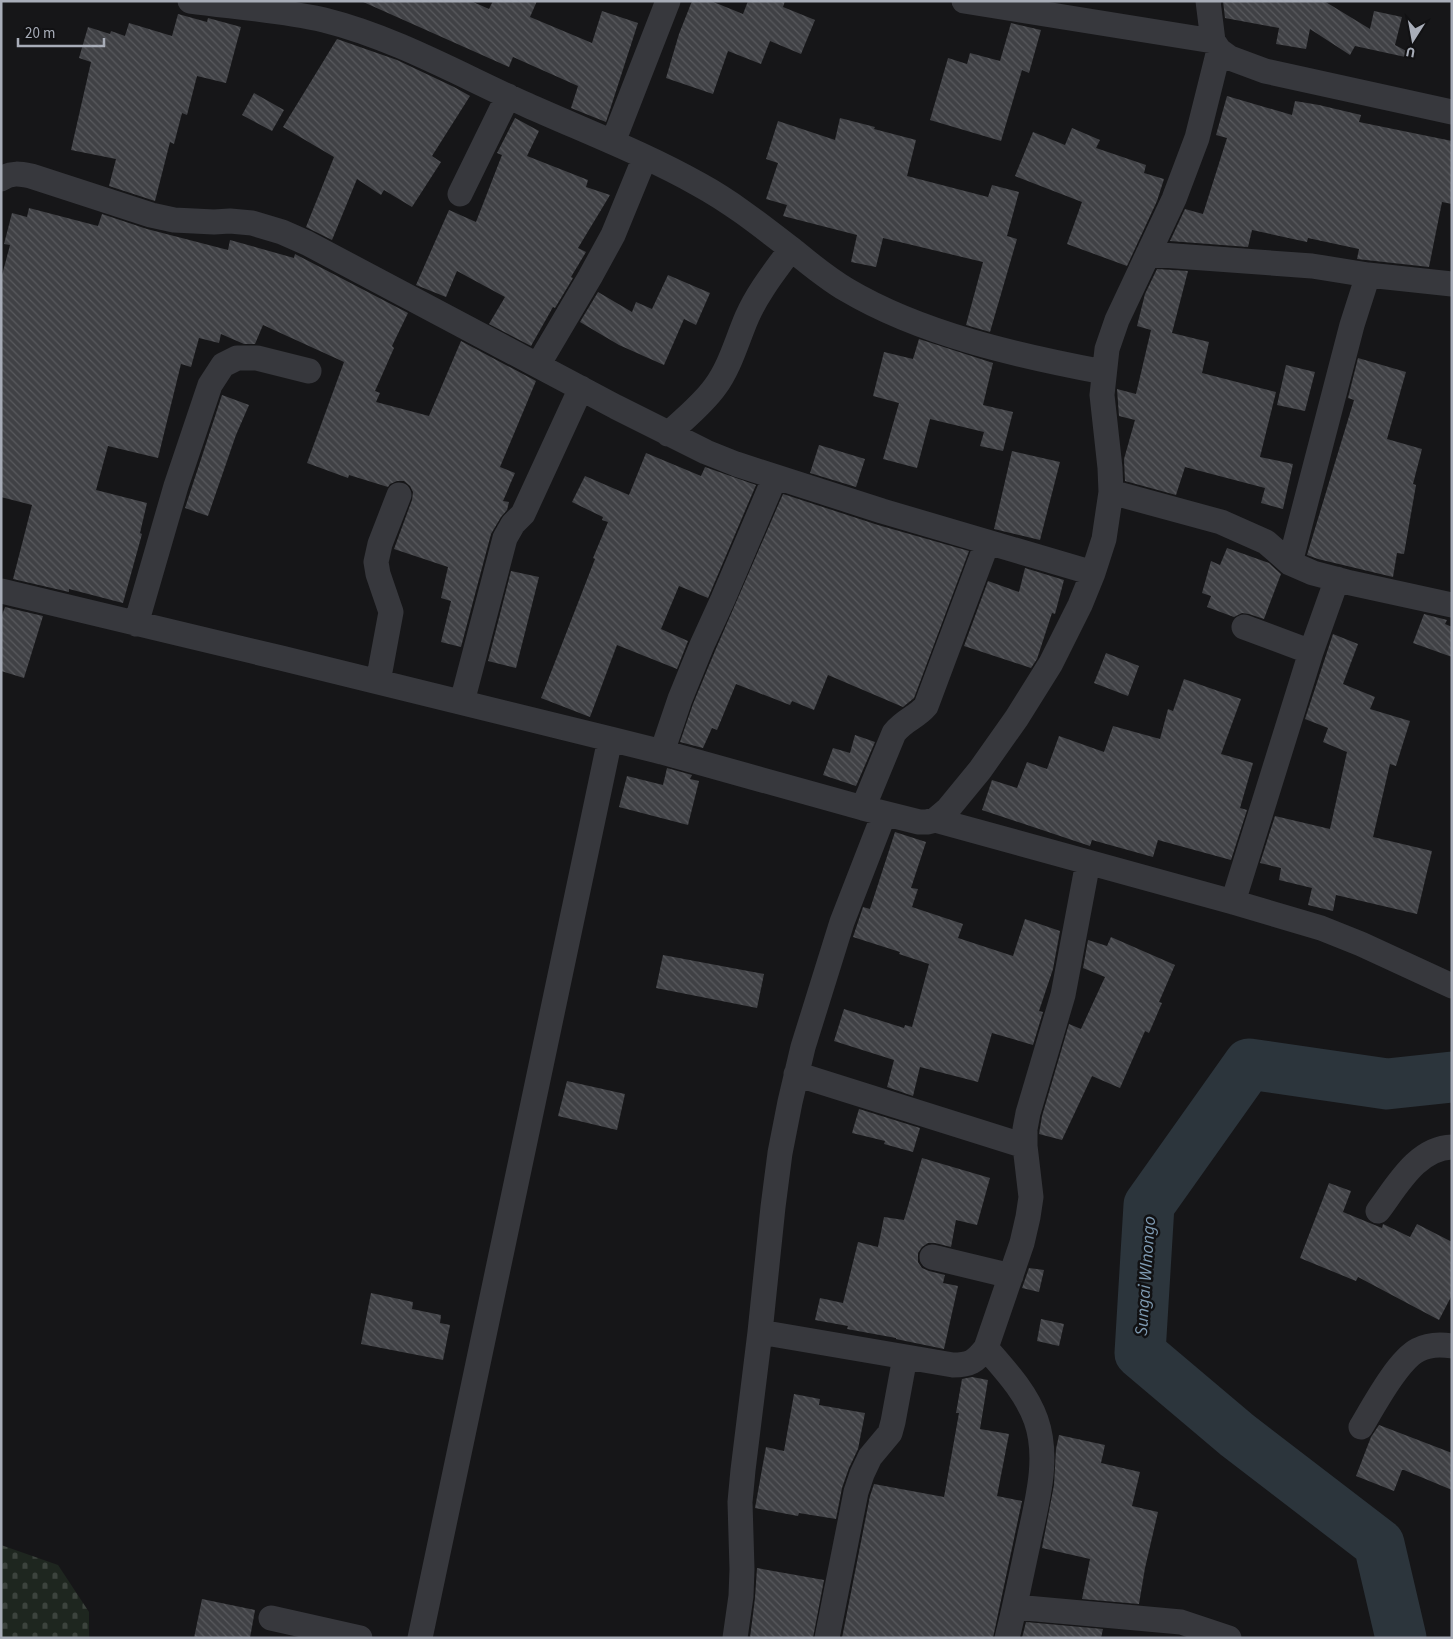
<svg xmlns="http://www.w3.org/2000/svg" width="1453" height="1639" font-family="'Source Sans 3',sans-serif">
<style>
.cemetery{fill:url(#cemetery-stones)}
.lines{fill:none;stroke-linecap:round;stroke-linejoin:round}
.river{stroke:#2c353c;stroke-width:51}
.building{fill:url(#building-back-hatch)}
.minor{stroke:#37383d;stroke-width:25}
.labels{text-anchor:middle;stroke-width:5;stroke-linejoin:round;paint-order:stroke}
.water-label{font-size:18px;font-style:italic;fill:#7f9bb3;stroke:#111113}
</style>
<defs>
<pattern id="cemetery-stones" width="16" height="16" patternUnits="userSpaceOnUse" patternTransform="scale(1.25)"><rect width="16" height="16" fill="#1e261f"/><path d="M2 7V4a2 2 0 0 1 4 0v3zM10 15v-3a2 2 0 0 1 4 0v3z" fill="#3c433d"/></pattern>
<pattern id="building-back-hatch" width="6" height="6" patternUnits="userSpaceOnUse" patternTransform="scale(1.25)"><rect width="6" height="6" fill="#404145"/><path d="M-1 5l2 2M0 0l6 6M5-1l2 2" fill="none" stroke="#595a5e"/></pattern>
</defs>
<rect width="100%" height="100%" fill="#161618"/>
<!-- cemetery -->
<path class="cemetery" d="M 1,1545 L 58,1565 L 89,1612 L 89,1638 L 1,1638 Z"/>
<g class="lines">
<!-- river -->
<path class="river" d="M 1401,1638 L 1379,1544 L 1237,1435 L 1140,1353 L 1149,1205 L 1249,1064 L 1387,1084 L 1452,1077"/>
</g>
<!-- building -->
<path class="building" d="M 361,1 L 471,1 L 489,9 L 493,1 L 537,1 L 530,17 L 592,43 L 602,11 L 638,23 L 606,122 L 571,108 L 578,86 L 513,57 L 509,67 Z
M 692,1 L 711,1 L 743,14 L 748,1 L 785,1 L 783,7 L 815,20 L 801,54 L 770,41 L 761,64 L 728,51 L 713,94 L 666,78 L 679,34 Z
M 1223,1 L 1324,1 L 1370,29 L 1374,11 L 1402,17 L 1395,45 L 1412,54 L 1410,58 L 1355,46 L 1350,55 L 1310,29 L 1306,49 L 1276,44 L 1279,28 L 1225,18 Z
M 178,14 L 207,22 L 208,18 L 241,27 L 226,83 L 197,76 L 187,115 L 182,113 L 174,144 L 170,142 L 155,201 L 109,186 L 116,159 L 71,150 L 91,62 L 79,58 L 88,27 L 110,34 L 111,31 L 125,36 L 129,23 L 172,36 Z
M 1011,23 L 1041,30 L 1029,73 L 1022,70 L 1001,141 L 930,120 L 948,58 L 967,64 L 970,53 L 1000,61 Z
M 337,39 L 397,60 L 454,87 L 470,96 L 432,156 L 441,162 L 412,207 L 384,190 L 381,195 L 357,179 L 332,240 L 306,227 L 334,157 L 283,127 Z
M 254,93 L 284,110 L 272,131 L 242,115 Z
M 1227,96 L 1292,115 L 1295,101 L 1319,105 L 1361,115 L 1359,122 L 1452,141 L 1452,204 L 1442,202 L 1429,267 L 1357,259 L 1359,249 L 1308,238 L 1307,242 L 1252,230 L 1248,247 L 1170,241 L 1185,209 L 1203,214 L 1227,138 L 1216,135 Z
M 515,118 L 539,131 L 527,156 L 588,180 L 586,187 L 610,195 L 578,248 L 586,252 L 571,277 L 573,278 L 555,308 L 553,307 L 531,346 L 489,324 L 505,297 L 457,271 L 446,297 L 416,285 L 449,210 L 476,222 L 502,155 L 497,153 Z
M 840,118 L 875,127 L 874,129 L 916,140 L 907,176 L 988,197 L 992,185 L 1019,192 L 1007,236 L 1017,239 L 990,332 L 966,325 L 983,262 L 883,238 L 876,267 L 851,262 L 857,235 L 783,216 L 787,205 L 766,199 L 778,163 L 766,159 L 778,121 L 835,140 Z
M 1072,128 L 1100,140 L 1096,148 L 1146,165 L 1144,173 L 1164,179 L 1157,201 L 1127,266 L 1067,244 L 1082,202 L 1015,176 L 1033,132 L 1065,145 Z
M 29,208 L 98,226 L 102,214 L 147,229 L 228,250 L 230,240 L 294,258 L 295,254 L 408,313 L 392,346 L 394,348 L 375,391 L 380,393 L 376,402 L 429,416 L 461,341 L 536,381 L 500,467 L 515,473 L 503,501 L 509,502 L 507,510 L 501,517 L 491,534 L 461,647 L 441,642 L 451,601 L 441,598 L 448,567 L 394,549 L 412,500 L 413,492 L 410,486 L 404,481 L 397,481 L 390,484 L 388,487 L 349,475 L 348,478 L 307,463 L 344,362 L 263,325 L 255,344 L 244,344 L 221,334 L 219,343 L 199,338 L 191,367 L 181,364 L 158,458 L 108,446 L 96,490 L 147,503 L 140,533 L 142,534 L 123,603 L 69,589 L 69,592 L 13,579 L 32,505 L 1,497 L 1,279 L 10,245 L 4,244 L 12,213 L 27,217 Z
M 1157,269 L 1188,271 L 1172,333 L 1209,342 L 1202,373 L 1276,392 L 1260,457 L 1293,464 L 1283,509 L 1261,503 L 1265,488 L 1185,467 L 1176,495 L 1125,481 L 1124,459 L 1135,420 L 1119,416 L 1117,389 L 1136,394 L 1151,330 L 1137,326 L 1145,294 Z
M 668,275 L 710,293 L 696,325 L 684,319 L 664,365 L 619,345 L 580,322 L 598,292 L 632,312 L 636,302 L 652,309 Z
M 919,339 L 993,363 L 983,405 L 1013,412 L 1003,451 L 980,446 L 984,432 L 930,419 L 917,468 L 883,459 L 899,403 L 873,396 L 884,352 L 913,359 Z
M 1358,358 L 1406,372 L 1387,439 L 1422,449 L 1413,484 L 1416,485 L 1404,554 L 1397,553 L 1393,577 L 1318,559 L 1307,555 L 1354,400 L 1348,398 Z
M 1286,365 L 1315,372 L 1305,411 L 1277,405 Z
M 222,395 L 249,405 L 236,435 L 208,516 L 185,508 Z
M 819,445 L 865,459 L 856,487 L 810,473 Z
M 1012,451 L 1060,462 L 1040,540 L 994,529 Z
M 646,453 L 701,476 L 705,467 L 756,485 L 708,598 L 679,586 L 661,629 L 688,641 L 677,669 L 617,645 L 590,717 L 541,698 L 595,559 L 593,558 L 608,522 L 602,520 L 603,517 L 572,502 L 585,476 L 629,495 Z
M 783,494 L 878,525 L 969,551 L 914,698 L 903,707 L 828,675 L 814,710 L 792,701 L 790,705 L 736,684 L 717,730 L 712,728 L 703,748 L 680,742 L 693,704 L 715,651 Z
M 1227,548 L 1269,563 L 1281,574 L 1264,619 L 1249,614 L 1242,613 L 1234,617 L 1207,607 L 1211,596 L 1202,593 L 1211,561 L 1220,565 Z
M 1025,568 L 1064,580 L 1055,614 L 1052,613 L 1037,659 L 1031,668 L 964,646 L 988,581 L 1019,592 Z
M 511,571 L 539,577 L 516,668 L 488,661 Z
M 5,607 L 43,616 L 24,678 L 1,671 L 1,618 Z
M 1424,614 L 1447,620 L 1445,624 L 1452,627 L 1452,657 L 1413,643 Z
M 1333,634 L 1358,644 L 1343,684 L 1375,697 L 1370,709 L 1410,721 L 1396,766 L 1390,764 L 1373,837 L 1432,851 L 1417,914 L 1336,895 L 1333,911 L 1308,905 L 1312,888 L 1279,880 L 1281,868 L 1260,863 L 1275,816 L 1330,829 L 1347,752 L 1323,742 L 1328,728 L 1305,719 Z
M 1106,653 L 1139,666 L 1128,696 L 1094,683 Z
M 1184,679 L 1241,699 L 1221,754 L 1253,763 L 1240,808 L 1247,810 L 1231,860 L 1158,840 L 1153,857 L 1092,840 L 1090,846 L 982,810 L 992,780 L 1017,788 L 1027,762 L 1047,769 L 1059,736 L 1104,752 L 1113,726 L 1160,739 L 1168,709 L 1173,711 Z
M 855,735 L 875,742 L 856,786 L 823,775 L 833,748 L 850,753 Z
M 667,768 L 692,775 L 690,779 L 699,781 L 688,825 L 619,807 L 627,776 L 663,785 Z
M 895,832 L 926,842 L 911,888 L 918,889 L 912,907 L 963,924 L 958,938 L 1013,956 L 1025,919 L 1060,931 L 1053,969 L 1039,1011 L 1043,1012 L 1033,1045 L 992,1033 L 978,1082 L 920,1067 L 913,1096 L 887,1087 L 894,1060 L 834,1041 L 844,1009 L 904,1028 L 905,1025 L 912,1027 L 929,964 L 899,954 L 900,952 L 853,937 L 863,907 L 870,909 Z
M 1111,937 L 1175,965 L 1159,1002 L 1162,1003 L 1149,1033 L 1145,1031 L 1120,1088 L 1092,1076 L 1062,1140 L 1039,1134 L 1042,1116 L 1069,1024 L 1081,1029 L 1105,977 L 1083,968 L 1088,940 L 1107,946 Z
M 663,955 L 764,974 L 757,1008 L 656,988 Z
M 567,1081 L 625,1094 L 617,1130 L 558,1116 Z
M 859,1109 L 920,1128 L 913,1152 L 884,1144 L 885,1141 L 852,1133 Z
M 922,1158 L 990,1178 L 977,1225 L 956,1220 L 951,1247 L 935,1243 L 928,1243 L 922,1247 L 918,1253 L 918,1262 L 922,1268 L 929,1271 L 945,1275 L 943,1283 L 958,1286 L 944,1349 L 896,1339 L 896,1338 L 847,1329 L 848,1326 L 815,1320 L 820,1298 L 843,1303 L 858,1242 L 878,1247 L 884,1217 L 904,1220 Z
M 1329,1183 L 1351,1191 L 1343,1212 L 1382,1228 L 1383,1224 L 1410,1237 L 1417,1224 L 1452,1242 L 1452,1295 L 1439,1320 L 1358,1277 L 1356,1281 L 1300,1258 Z
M 1029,1268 L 1044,1270 L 1039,1292 L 1022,1288 Z
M 371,1293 L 413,1302 L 412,1309 L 441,1315 L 440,1323 L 450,1325 L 443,1360 L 361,1344 Z
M 1041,1319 L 1064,1324 L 1059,1346 L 1037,1341 Z
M 972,1377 L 988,1380 L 980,1429 L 1009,1434 L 997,1496 L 1022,1501 L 993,1638 L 842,1638 L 870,1496 L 874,1484 L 944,1497 L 959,1413 L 956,1413 L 962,1379 Z
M 794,1394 L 820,1399 L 819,1405 L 865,1413 L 858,1449 L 849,1468 L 842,1488 L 836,1519 L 799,1513 L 798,1516 L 755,1508 L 766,1447 L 784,1451 Z
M 1379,1425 L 1452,1453 L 1452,1490 L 1404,1470 L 1402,1470 L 1394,1491 L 1356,1476 L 1371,1437 Z
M 1059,1435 L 1105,1445 L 1101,1463 L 1140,1472 L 1132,1506 L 1158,1512 L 1145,1568 L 1139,1604 L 1082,1599 L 1090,1559 L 1042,1548 L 1054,1485 L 1056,1449 Z
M 757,1568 L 824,1580 L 813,1638 L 750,1638 L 755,1598 Z
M 202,1599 L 255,1610 L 250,1638 L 194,1638 Z
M 1026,1622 L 1103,1629 L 1101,1638 L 1022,1638 Z"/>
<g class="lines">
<!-- minor -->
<path class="minor" d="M 190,1 C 235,7 280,10 324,20 C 396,38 460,75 527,105 C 585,131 645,154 700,185 C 733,203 764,228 794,251 C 811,265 828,279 847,290 C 921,334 1019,356 1104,372
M 964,1 L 1213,41
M 1208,1 L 1213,41 L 1219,50 L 1230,58 L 1265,71 L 1452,112
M 613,142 L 668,1
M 1,179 C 11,172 21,174 31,176 L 151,215 L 174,220 L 214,222 L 230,221 L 252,223 L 282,232 L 307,243 L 616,407 L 706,452 L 736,464 L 882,511 L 1093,573
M 460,194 L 508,96
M 1148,254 L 1312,266 L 1368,275 L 1452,284
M 538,365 L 590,277 L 613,235 L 645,157
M 668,434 C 684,419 702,405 715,387 C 730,367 737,340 747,317 C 758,292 775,271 791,249
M 1111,492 L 1221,522 L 1266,542 L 1290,563 L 1313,573 L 1351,583 L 1452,605
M 1290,563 L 1352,325 L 1368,275
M 1,591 L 281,658 L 610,739 L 420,1638
M 136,624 L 176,486 L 210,385 L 223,365 L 237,358 L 257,358 L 309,371
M 1244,627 L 1311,652 L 1337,579
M 378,682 L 391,612 L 378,574 L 376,562 L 380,544 L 399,495
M 462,702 L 505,538 L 513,524 L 523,514 L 581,388
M 610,739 L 662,752 L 863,808 L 919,822 L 927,822 L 935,820 L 948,809 L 980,770 L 1016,719 L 1051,663 L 1080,605 L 1093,573 L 1104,539 L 1111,492 L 1110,468 L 1102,395 L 1107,349 L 1117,320 L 1174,199 L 1197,138 L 1219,50
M 662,752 L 680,699 L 702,645 L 723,599 L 775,477
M 863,808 L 894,733 C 905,719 916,718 926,706 L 987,543
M 935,820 L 1233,902 L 1321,928 L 1361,944 L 1452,986
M 1233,902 L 1311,652
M 796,1074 L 1025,1146
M 1378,1211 C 1397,1186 1417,1148 1452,1147
M 932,1257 L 1011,1276
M 760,1332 L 953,1365 C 970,1365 975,1362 986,1348 L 1022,1243 L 1028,1217 L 1031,1197 L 1025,1146 L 1025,1129 L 1028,1113 L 1063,995 L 1088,862
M 986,1348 C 1005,1370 1026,1392 1036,1420 C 1050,1460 1036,1505 1028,1544 C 1021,1576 1015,1607 1007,1638
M 1361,1427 C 1373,1407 1398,1360 1418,1350 C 1429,1344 1440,1344 1452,1346
M 1015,1607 L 1181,1622 L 1229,1638
M 271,1618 L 360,1638
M 735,1638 L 741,1596 L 742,1569 L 740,1502 L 743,1470 L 760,1332 L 773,1207 L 780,1153 L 790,1102 L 803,1047 L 842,922 L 884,814
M 827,1638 L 856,1492 L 862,1474 L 870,1457 L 890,1433 L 893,1422 L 905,1357"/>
</g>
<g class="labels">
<!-- water labels -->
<g class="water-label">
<text transform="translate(1145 1276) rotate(-86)" y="6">Sungai WInongo</text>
</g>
</g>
<!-- border -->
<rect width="1453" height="1639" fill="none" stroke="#a8adb8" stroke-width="5"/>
<!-- north arrow -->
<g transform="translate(1413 40) rotate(191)" stroke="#111113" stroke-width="4" paint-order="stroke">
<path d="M0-4L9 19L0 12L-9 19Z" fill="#a8adb8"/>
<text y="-8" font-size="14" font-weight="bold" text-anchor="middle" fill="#a8adb8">U</text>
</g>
<!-- scale -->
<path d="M18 38v8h86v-8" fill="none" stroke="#a8adb8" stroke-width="2.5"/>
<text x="25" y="38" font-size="15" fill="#a8adb8" stroke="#111113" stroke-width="4" paint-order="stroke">20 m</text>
</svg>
